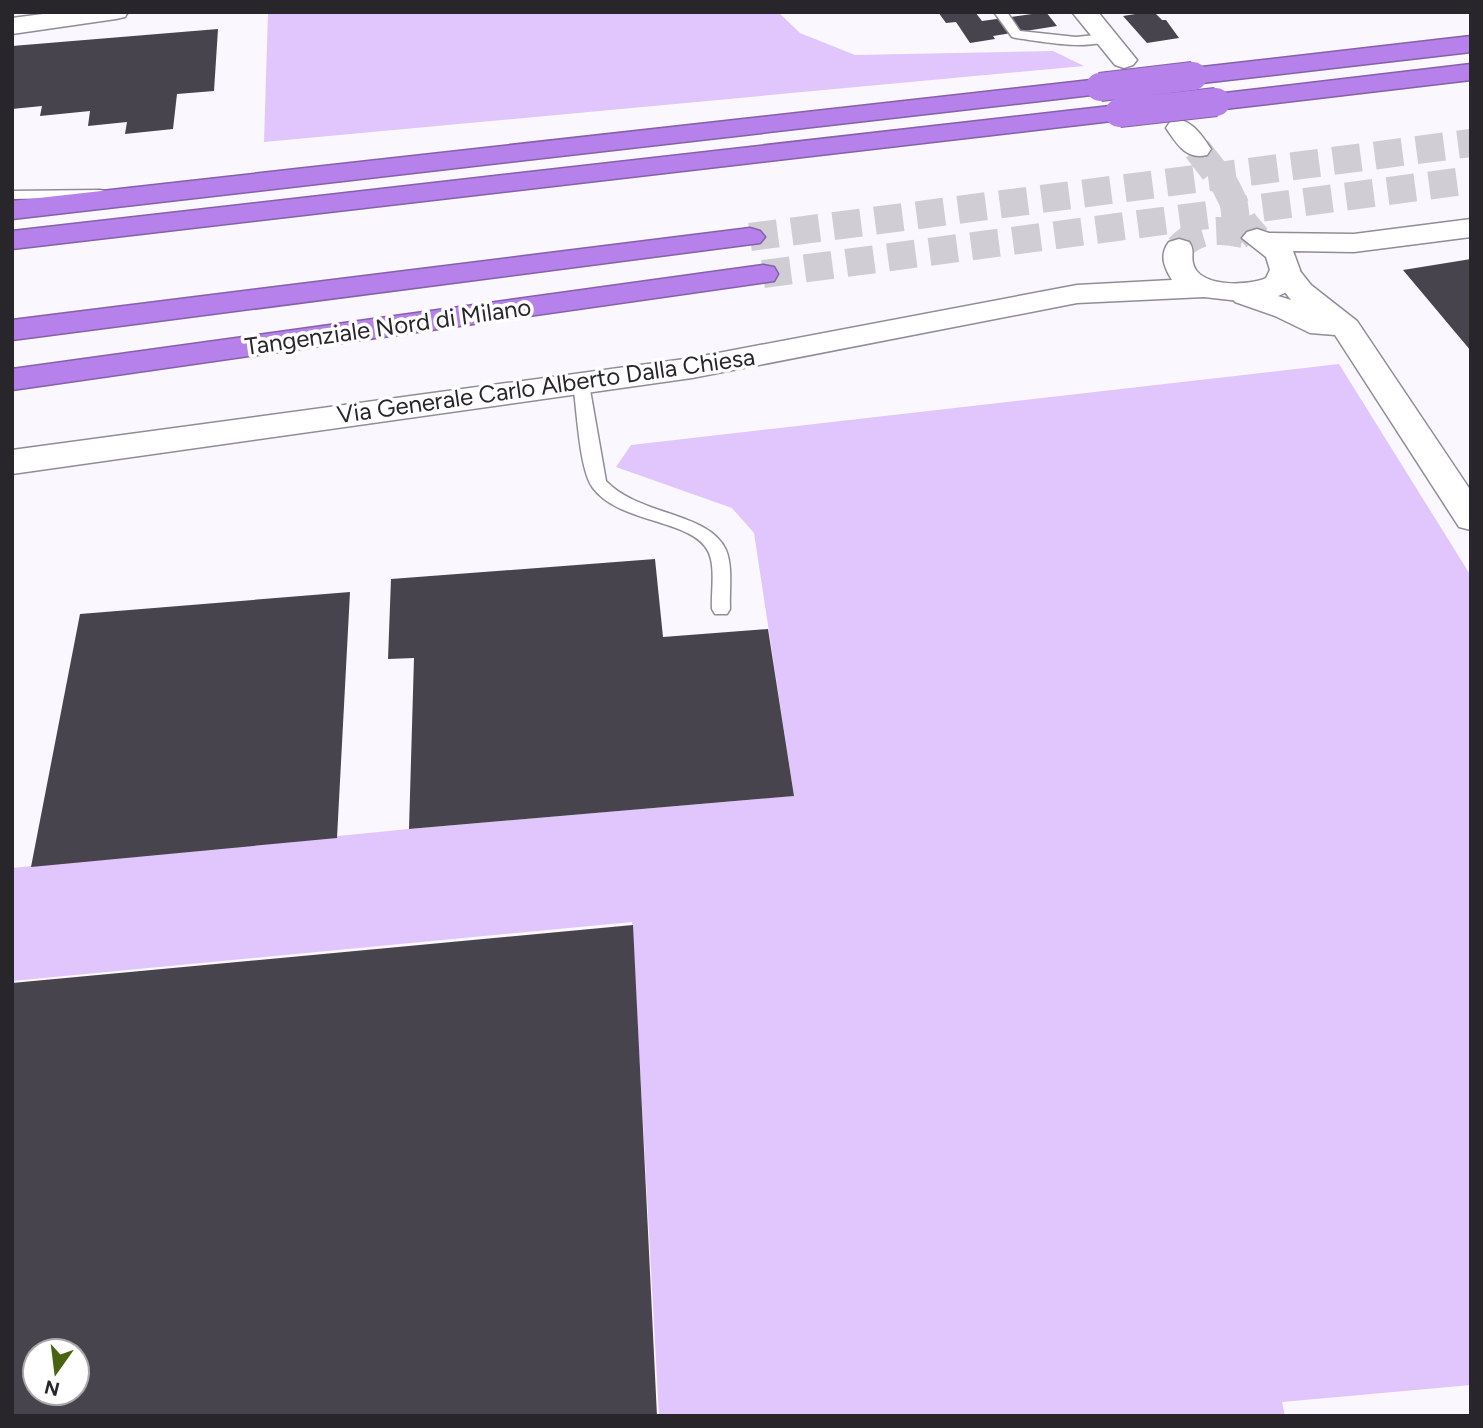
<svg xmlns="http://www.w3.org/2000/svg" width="1483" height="1428" font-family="Figtree,sans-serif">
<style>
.green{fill:#e0c6fd}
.building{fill:#48444e;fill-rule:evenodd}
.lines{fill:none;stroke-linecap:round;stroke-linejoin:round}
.secondary-tunnel{stroke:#d0cdd4;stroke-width:28;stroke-dasharray:28 14;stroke-linecap:butt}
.highway-tunnel{stroke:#d0cdd4;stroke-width:28;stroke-dasharray:28 14;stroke-linecap:butt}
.lane-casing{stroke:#918c98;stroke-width:3}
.street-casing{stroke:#918c98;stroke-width:3}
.secondary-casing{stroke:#918c98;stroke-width:3}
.highway-casing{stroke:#8461a8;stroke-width:3}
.lane{fill:#fff;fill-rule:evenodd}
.street{fill:#fff;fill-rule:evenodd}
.secondary{fill:#fff;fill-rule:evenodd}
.highway{fill:#b681eb;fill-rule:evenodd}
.highway-bridge-casing{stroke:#8461a8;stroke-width:30;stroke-linecap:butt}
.highway-bridge{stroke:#b681eb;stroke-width:28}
.labels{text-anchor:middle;stroke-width:7;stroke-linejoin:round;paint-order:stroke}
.street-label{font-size:24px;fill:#28262b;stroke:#fff}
</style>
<rect width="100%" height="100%" fill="#faf7fe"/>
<!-- green -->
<path class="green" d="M 274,12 L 778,12 L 800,33 L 855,55 L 1053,51 L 1084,66 L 264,142 L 268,13 Z
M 1339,364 L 1471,576 L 1471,1385 L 1282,1402 L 1285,1416 L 659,1416 L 632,922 L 12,981 L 12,868 L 409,829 L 794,796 L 754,533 L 732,508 L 616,467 L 631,445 Z"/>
<!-- building -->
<path class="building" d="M 938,12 L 975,12 L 982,21 L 1046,12 L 1057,26 L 993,36 L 995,39 L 970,43 L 956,22 L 946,23 Z
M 1148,12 L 1154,12 L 1162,20 L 1166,20 L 1179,38 L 1147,43 L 1123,16 Z
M 218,29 L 214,91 L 177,94 L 173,129 L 125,134 L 127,122 L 88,126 L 90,111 L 40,116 L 42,106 L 12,109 L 12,46 Z
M 1471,259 L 1471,351 L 1403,270 Z
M 655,559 L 663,637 L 768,629 L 794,796 L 409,829 L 414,658 L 388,659 L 391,579 Z
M 350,592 L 337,838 L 31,867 L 80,614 Z
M 633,925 L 657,1416 L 12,1416 L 12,983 ZM 35,1351 L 77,1351 L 77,1393 L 35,1393 Z"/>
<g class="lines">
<!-- secondary-tunnel -->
<path class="secondary-tunnel" d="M 1197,149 L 1225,185 L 1244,223 L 1257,238
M 1179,248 C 1200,225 1229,229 1257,238"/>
<!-- highway-tunnel -->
<path class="highway-tunnel" d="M 750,237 L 1471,143
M 763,274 L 1471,180"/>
<!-- lane casing -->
<g class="lane-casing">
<path id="lane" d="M 994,12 L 1007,12 L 1020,31 L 1076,37 L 1105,34 L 1111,38 C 1093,52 1039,41 1016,38 L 1012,37 Z
M 100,190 L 105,191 L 105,197 L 12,199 L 12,191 Z
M 581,379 L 589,384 L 606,481 C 639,516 709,512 726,550 C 733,567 729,591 730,609 L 727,614 L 715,614 L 712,609 C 711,592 716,566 708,551 C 692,519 620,524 593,488 C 579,470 577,408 573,384 Z"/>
</g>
<!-- street casing -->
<g class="street-casing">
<path id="street" d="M 58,12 L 128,12 L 125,17 L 116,19 L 12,34 L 12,18 Z
M 1285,264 L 1296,266 L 1311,285 L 1357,321 L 1471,491 L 1471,530 L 1459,527 L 1335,335 L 1310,333 L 1275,316 L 1235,302 L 1231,295 L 1235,288 L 1246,286 L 1291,300 L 1270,273 L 1274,266 Z"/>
</g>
<!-- secondary casing -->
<g class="secondary-casing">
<path id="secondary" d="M 1072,12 L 1098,12 L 1137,60 L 1133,65 L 1124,68 L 1115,65 Z
M 1180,120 C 1194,123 1203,137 1211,149 L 1207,155 C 1186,160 1177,144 1166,128 L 1170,122 Z
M 1471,219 L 1471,237 L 1354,252 L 1293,251 L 1300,270 L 1289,291 L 1276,297 L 1248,302 L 1204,297 L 1077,303 L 692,378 L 12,474 L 12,450 L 692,358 L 1077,285 L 1172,280 C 1164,267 1159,255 1169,242 L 1179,239 L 1189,242 C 1195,250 1191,255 1193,263 C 1198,288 1249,286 1266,278 L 1270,270 L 1266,257 L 1242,238 L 1247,232 L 1257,229 L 1269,233 L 1354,234 Z"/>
</g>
<!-- highway casing -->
<g class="highway-casing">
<path id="highway" d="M 1471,36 L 1471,52 L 1193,84 L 1184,82 L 1180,76 L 1184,70 L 1193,68 Z
M 1471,64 L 1471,80 L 1216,110 L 1207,108 L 1203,102 L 1207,96 L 1216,94 Z
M 1100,79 L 1109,81 L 1113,87 L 1109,93 L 12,219 L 12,201 Z
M 1119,105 L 1129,107 L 1132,113 L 1129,119 L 12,249 L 12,231 Z
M 750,228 L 760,231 L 765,237 L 760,243 L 12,340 L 12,320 Z
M 763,265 L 774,267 L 778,274 L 774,281 L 12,390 L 12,369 Z"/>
</g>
<!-- lane -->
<use href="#lane" class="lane"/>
<!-- street -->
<use href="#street" class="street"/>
<!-- secondary -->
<use href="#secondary" class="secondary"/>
<!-- highway -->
<use href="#highway" class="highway"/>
<!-- highway-bridge casing -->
<g class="highway-bridge-casing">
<path id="highway-bridge" d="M 1100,87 L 1193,76
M 1119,113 L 1216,102"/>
</g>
<!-- highway-bridge -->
<use href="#highway-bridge" class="highway-bridge"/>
</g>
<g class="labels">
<!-- street labels -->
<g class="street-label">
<text transform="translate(388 327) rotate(-8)" y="8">Tangenziale Nord di Milano</text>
<text transform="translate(546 386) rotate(-8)" y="8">Via Generale Carlo Alberto Dalla Chiesa</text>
</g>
</g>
<!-- border -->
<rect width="1483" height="1428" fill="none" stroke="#28262b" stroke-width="28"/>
<!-- north arrow -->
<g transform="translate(56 1372) rotate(194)"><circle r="33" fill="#ffffff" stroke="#a9a8aa" stroke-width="2"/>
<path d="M0-5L12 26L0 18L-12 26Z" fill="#4a6311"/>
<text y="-10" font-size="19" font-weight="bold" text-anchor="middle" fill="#28262b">N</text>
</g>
</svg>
